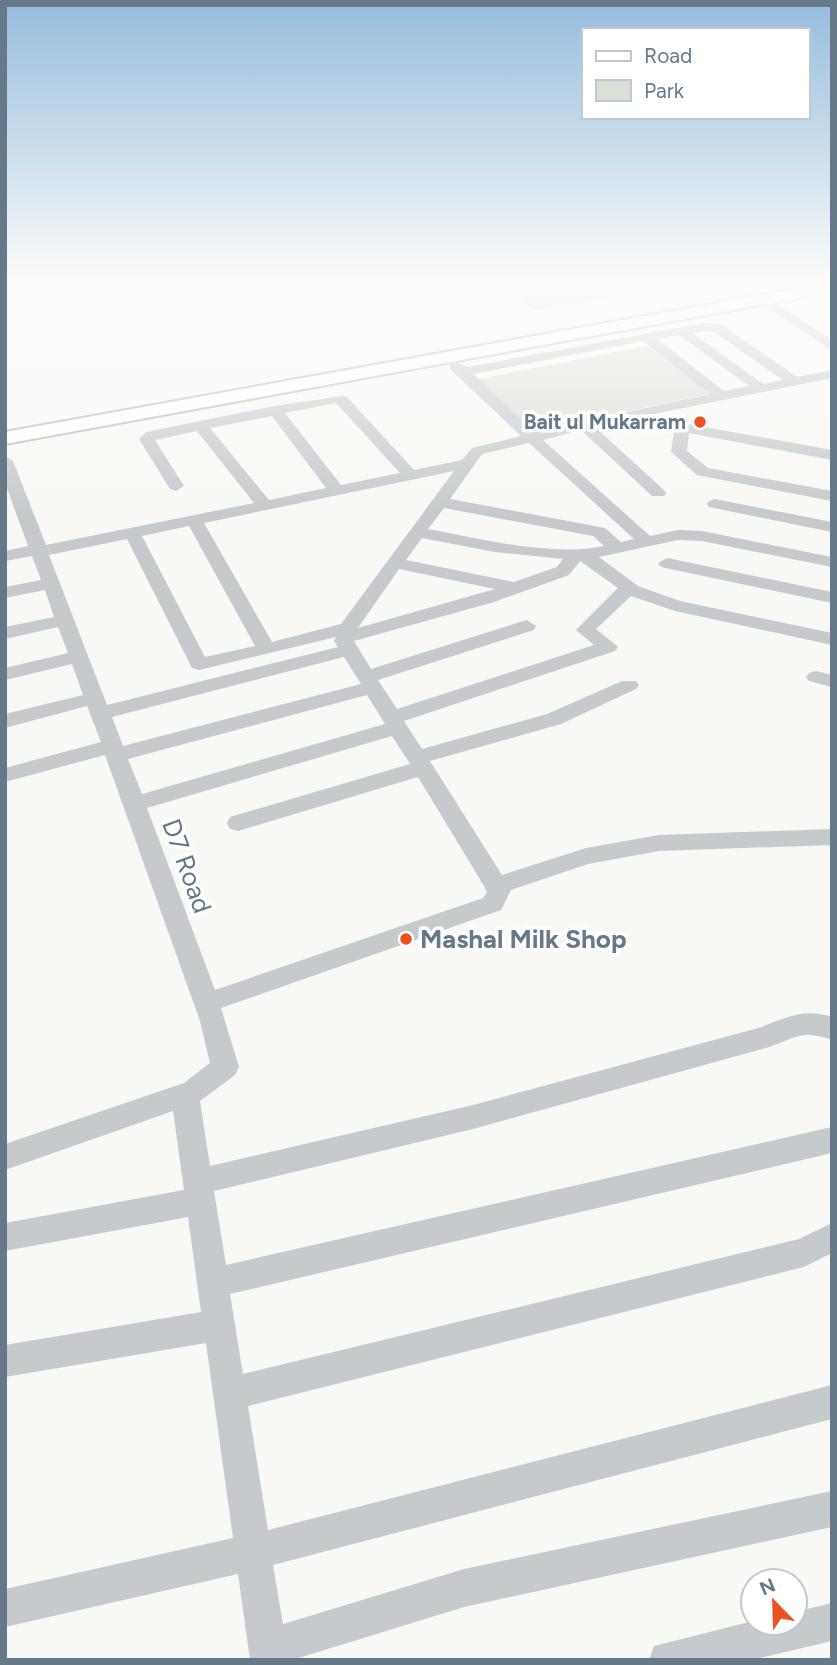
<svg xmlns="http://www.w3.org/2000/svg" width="837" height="1665" font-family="Figtree,sans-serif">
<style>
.green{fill:#d9e0d6}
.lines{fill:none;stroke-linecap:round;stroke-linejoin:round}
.major-casing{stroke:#b9bdc1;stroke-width:4}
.minor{fill:#c6cacd;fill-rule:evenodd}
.major{fill:#fff;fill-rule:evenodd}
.poi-dot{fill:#ed4f20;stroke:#fff;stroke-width:2.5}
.labels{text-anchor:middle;stroke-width:7;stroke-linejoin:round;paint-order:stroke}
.far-poi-label{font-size:21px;font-weight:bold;fill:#657988;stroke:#fff;text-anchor:end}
.street-label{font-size:26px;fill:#657988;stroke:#fff}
.poi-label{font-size:26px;font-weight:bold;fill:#657988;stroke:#fff;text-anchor:start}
</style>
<rect width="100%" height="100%" fill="#f8f8f5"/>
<!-- green -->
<path class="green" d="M 497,281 L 704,281 L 533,310 Z
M 648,346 L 712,393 L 530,432 L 474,380 Z"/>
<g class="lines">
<!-- major casing -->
<g class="major-casing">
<path id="major" d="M 832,282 L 832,292 L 5,444 L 5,432 Z"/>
</g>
<!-- minor -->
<path class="minor" d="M 764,296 L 832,340 L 832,350 L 760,303 L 760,297 Z
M 705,323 L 722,325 L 797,377 L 832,370 L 832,378 L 644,416 L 832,450 L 832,460 L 689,433 L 687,451 L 708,468 L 832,491 L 832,501 L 697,475 L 671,452 L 674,431 L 635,423 L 628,419 L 595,427 L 664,490 L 666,493 L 664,496 L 652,496 L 581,430 L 543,440 L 650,536 L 678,530 L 702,531 L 832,557 L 832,567 L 702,541 L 678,540 L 599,557 L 638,586 L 680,601 L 832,633 L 832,645 L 675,611 L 631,596 L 596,629 L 618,647 L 615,651 L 404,721 L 422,749 L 547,714 L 622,681 L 636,681 L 639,685 L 636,689 L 561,724 L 430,761 L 502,875 L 586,848 L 659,835 L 832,829 L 832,845 L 659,851 L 588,864 L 511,890 L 501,910 L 221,1008 L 239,1067 L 235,1075 L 200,1101 L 210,1166 L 473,1105 L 762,1027 C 786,1017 806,1008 832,1017 L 832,1040 C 800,1029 796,1038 766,1048 L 473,1129 L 214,1191 L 226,1265 L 832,1127 L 832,1153 L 230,1294 L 243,1374 L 799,1239 L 832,1223 L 832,1253 L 804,1267 L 248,1406 L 268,1530 L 832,1385 L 832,1419 L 273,1565 L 283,1624 L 464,1569 L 832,1491 L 832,1527 L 464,1607 L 292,1660 L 250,1660 L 238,1574 L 5,1627 L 5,1589 L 233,1538 L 206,1343 L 5,1377 L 5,1345 L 201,1312 L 188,1217 L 5,1251 L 5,1223 L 184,1190 L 173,1111 L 5,1170 L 5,1144 L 184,1083 L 210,1063 L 200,1021 L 105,755 L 5,782 L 5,768 L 101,742 L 87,706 L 5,728 L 5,714 L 83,695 L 72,664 L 5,680 L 5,668 L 68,653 L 58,627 L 5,639 L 5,627 L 54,617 L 45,590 L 5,598 L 5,587 L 41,580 L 32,556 L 5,561 L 5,551 L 28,546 L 5,483 L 5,456 L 13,461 L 46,545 L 254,503 L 197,431 L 155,440 L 184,486 L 176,491 L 170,489 L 139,439 L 146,432 L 275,406 L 342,396 L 347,397 L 414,470 L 462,460 L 472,448 L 521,436 L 450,369 L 450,363 L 455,362 L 468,367 ZM 705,331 L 714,332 L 783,380 L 763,384 L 692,333 ZM 679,335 L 749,386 L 724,391 L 657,339 ZM 643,341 L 710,394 L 535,432 L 473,374 ZM 335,403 L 337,404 L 400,473 L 341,485 L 285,413 ZM 272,416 L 326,488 L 269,500 L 210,428 ZM 529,443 L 634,539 L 621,542 L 605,528 L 450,499 L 482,454 ZM 454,471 L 341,624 L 272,642 L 204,523 ZM 444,508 L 593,536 L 604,546 C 551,557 482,539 428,529 ZM 189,526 L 255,646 L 205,657 L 142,536 ZM 422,538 L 495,552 L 563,559 L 557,567 L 514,582 L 406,560 ZM 127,539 L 192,668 L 199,670 L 336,637 L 334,641 L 338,647 L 107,705 L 49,555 ZM 580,561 L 618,588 L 576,630 L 594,645 L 397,709 L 378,680 L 534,630 L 536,626 L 527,620 L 520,622 L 371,669 L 354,641 L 494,602 L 569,575 ZM 399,569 L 495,589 L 358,628 ZM 344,657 L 361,684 L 123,746 L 112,717 ZM 367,695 L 385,724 L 142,794 L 128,759 ZM 392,736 L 410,764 L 230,817 L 227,823 L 230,829 L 238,831 L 418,777 L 484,886 L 487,892 L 483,898 L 215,990 L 147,808 Z
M 715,499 L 832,522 L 832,532 L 709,507 L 707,504 L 709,501 Z
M 667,558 L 832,592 L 832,603 L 661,567 L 658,563 Z
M 816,671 L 832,675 L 832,687 L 809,681 L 806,677 L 809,673 Z
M 832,1603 L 832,1641 L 751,1660 L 649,1660 L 654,1646 L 753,1621 L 795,1623 L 795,1612 Z"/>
<!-- major -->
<use href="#major" class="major"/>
</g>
<!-- sky -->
<linearGradient id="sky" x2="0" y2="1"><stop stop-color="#96bcdd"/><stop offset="0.55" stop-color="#fcfcfa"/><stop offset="1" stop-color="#fcfcfa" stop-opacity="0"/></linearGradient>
<rect width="837" height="514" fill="url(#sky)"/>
<!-- markers -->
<g class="poi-dot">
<circle cx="700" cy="422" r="7"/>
<circle cx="406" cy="939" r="7"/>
</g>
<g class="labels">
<!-- far-poi labels -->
<g class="far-poi-label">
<text x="686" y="429">Bait ul Mukarram</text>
</g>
<!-- street labels -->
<g class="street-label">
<text transform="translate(187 866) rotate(70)" y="9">D7 Road</text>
</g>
<!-- poi labels -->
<g class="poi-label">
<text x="420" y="948">Mashal Milk Shop</text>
</g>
</g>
<!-- border -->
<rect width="837" height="1665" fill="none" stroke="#657988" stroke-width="14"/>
<!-- legend -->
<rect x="582" y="28" width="228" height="91" fill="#ffffff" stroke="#c1c9cf" stroke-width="2"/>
<rect x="596" y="51" width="35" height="10" fill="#ffffff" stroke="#c1c9cf" stroke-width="2"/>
<text x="644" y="63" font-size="21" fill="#657988">Road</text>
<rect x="596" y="80" width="35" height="21" fill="#d9e0d6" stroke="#c1c9cf" stroke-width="2"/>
<text x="644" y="98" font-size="21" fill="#657988">Park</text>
<!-- north arrow -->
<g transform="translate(774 1602) rotate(337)"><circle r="33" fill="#ffffff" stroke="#c1c9cf" stroke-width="2"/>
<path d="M0-5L12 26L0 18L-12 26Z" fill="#ed4f20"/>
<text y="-10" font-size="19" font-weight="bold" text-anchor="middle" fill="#657988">N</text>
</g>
</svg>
